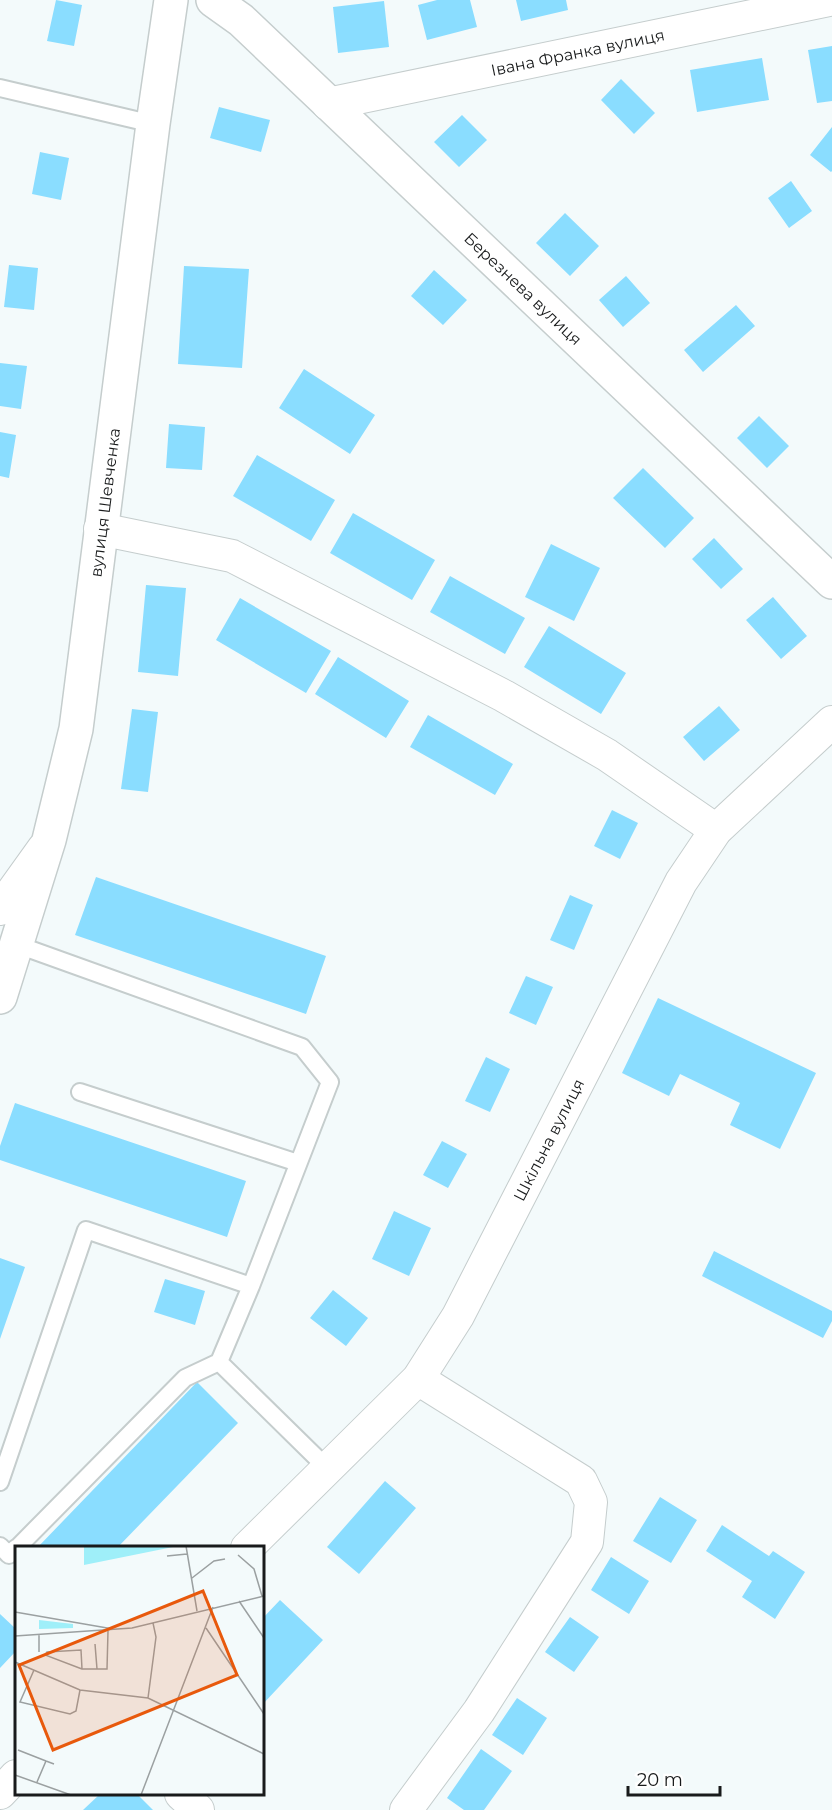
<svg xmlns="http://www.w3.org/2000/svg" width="832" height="1810" font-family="Montserrat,sans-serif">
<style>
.building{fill:#8addff}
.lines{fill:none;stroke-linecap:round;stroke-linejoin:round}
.lane-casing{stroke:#c5cdcd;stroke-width:20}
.street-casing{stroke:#c5cdcd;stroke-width:34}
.secondary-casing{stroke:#c5cdcd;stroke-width:36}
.lane{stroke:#fff;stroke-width:16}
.street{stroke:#fff;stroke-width:32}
.secondary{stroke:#fff;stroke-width:33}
.labels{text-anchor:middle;stroke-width:4.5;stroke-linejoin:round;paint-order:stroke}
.street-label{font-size:16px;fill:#181a1b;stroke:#fff}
.inset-road{fill:none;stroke:#9ba0a1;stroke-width:1.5}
.view{fill:#e8590c;fill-opacity:0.15;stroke:#e8590c;stroke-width:3}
.inset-edge{fill:none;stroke:#181a1b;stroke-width:3}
</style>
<rect width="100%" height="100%" fill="#f3fafb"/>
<!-- building -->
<path class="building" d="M 56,0 L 82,5 L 74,46 L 47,41 Z
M 437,0 L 470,0 L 477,27 L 427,40 L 418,5 Z
M 516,0 L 566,0 L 568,10 L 521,21 Z
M 384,1 L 389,47 L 338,53 L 333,7 Z
M 832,46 L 832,101 L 817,103 L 808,50 Z
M 762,58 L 769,100 L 697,112 L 690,70 Z
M 621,79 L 655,113 L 634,134 L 601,100 Z
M 219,107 L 270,120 L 261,152 L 210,138 Z
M 462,115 L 487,140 L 459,167 L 434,142 Z
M 832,127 L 832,171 L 831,172 L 810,155 Z
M 40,152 L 69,158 L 61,200 L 32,194 Z
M 791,181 L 812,211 L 789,228 L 768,198 Z
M 565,213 L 599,246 L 570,276 L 536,243 Z
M 9,265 L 38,268 L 34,310 L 4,307 Z
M 184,266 L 249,269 L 242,368 L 178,364 Z
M 434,270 L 467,300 L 443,325 L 411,296 Z
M 626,276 L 650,303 L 623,327 L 599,300 Z
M 736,305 L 755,326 L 703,372 L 684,350 Z
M 0,363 L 27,366 L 21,409 L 0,406 Z
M 304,369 L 375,415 L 350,454 L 279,408 Z
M 759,416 L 789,446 L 767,468 L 737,438 Z
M 169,424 L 205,427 L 202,470 L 166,468 Z
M 0,432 L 16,435 L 9,478 L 0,476 Z
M 257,455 L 335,500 L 311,541 L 233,496 Z
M 643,468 L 694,518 L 665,548 L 613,498 Z
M 353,513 L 435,560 L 412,600 L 330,553 Z
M 714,538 L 743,569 L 721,589 L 692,559 Z
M 551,544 L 600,568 L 574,621 L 525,597 Z
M 450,576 L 525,618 L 505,654 L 430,612 Z
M 146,585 L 186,588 L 178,676 L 138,672 Z
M 773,597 L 807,636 L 781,659 L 746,620 Z
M 240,598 L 331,651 L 306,693 L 216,640 Z
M 549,626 L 626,673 L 601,714 L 524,667 Z
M 338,657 L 409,701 L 386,738 L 315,694 Z
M 719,706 L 740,730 L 704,761 L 683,737 Z
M 132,709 L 158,712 L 148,792 L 121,789 Z
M 428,715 L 513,764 L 495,795 L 410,747 Z
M 612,810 L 638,823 L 620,859 L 594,846 Z
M 96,877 L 326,956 L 306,1014 L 75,935 Z
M 570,895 L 593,905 L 574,950 L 550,940 Z
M 526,976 L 553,987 L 536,1025 L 509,1013 Z
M 658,998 L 816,1073 L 780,1149 L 730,1125 L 740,1103 L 680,1074 L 669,1096 L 622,1073 Z
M 486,1057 L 510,1069 L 490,1112 L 465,1101 Z
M 15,1103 L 246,1181 L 227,1237 L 0,1160 L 0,1146 Z
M 442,1141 L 467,1154 L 448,1188 L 423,1175 Z
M 394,1211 L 431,1228 L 409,1276 L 372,1259 Z
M 714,1251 L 832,1311 L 832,1321 L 823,1338 L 702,1276 Z
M 0,1258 L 25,1267 L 0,1339 Z
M 165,1279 L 205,1291 L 195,1325 L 154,1312 Z
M 333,1290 L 368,1318 L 346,1346 L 310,1318 Z
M 197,1382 L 238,1423 L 117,1548 L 37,1548 Z
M 385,1481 L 416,1508 L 359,1574 L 327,1547 Z
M 660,1497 L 697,1520 L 671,1563 L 633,1541 Z
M 722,1525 L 769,1556 L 773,1551 L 805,1572 L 775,1619 L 742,1597 L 752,1581 L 706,1551 Z
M 611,1557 L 649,1581 L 629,1614 L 591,1590 Z
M 280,1600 L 323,1640 L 262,1705 L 262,1619 Z
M 0,1614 L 16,1629 L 16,1651 L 0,1668 Z
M 570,1617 L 599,1637 L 574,1672 L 545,1652 Z
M 517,1698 L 547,1718 L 523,1755 L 492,1735 Z
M 481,1749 L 512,1771 L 484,1810 L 464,1810 L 447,1798 Z
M 100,1794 L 137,1794 L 153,1810 L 83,1810 Z"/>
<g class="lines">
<!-- lane casing -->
<g class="lane-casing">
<path id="lane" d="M 0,88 L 153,124
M 80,1092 L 298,1163
M 219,1362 L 327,1468
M 0,1482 L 86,1230 L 251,1286 L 330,1082 L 302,1047 L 18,945
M 0,1546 L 9,1555 L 16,1548
M 17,1548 L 185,1378 L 219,1362 L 251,1286"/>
</g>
<!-- street casing -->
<g class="street-casing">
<g id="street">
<path id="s1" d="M 328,104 L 829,0"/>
<path d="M 100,529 L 232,556 L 504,696 L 607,755 L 716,830"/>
<path d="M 0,909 L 43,849"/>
<path id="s2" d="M 247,1548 L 418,1379 L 458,1316 L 681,882 L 716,830 L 832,722"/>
<path d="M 0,1793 L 16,1776"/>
<path d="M 181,1794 L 198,1810"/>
<path d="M 406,1810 L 479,1711 L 587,1542 L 591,1502 L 581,1481 L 418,1379"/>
</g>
</g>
<!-- secondary casing -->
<g class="secondary-casing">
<g id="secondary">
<path id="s3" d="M 213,0 L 241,20 L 832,582"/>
<path id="s4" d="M 0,997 L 49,840 L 76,729 L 153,124 L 171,0"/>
</g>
</g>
<!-- lane -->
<use href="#lane" class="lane"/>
<!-- street -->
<use href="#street" class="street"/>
<!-- secondary -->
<use href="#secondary" class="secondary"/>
</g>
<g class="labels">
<!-- street labels -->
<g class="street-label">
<text dy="6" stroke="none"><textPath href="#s1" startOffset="255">Івана Франка вулиця</textPath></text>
<text dy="6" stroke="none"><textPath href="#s3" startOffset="424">Березнева вулиця</textPath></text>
<text dy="6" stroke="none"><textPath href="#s4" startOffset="507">вулиця Шевченка</textPath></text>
<text dy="6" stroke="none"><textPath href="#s2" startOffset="513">Шкільна вулиця</textPath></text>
</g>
</g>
<!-- overview -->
<g transform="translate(15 1546)">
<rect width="249" height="249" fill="#f3fafb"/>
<path d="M 69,0 L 163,0 L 69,19 ZM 24,74 L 58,78 L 58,82 L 24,83 Z" fill="#9feff9"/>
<path class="inset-road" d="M 171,0 L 182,65M 223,9 L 239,23 L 247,50M 152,10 L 172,8M 177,32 L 199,15 L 210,13M 224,55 L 249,92M 0,66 L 98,83M 191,82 L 249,168M 24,88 L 24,106M 0,90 L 117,82 L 249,50M 80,98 L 82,123M 0,116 L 65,144 L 133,152 L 249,208M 67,123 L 30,109 L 32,106 L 66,104 L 67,123 L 92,123 L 93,85M 19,124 L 5,156 L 55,168 L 61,165 L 65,144M 133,152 L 141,91 L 138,77M 3,204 L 31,215M 0,229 L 56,249M 22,236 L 31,215 L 39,218M 126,249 L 198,61"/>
<path class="view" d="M 188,45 L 222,129 L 38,204 L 4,119 Z"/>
<rect width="249" height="249" class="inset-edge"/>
</g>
<!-- scale -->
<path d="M628 1786v9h92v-9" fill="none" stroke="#181a1b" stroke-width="3"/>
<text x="637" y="1786" font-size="18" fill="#181a1b" stroke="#ffffff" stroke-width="4.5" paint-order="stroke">20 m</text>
</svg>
